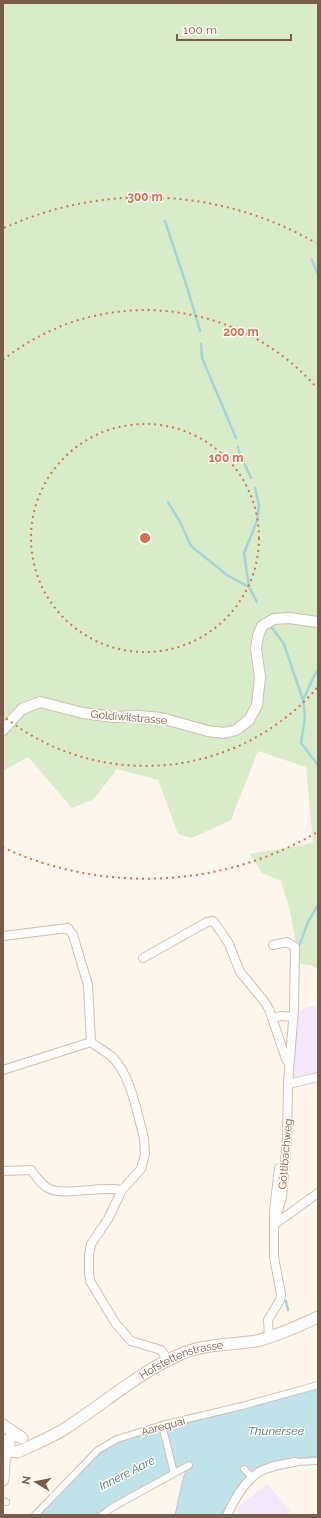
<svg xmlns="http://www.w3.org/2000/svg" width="321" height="1518" font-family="Raleway,sans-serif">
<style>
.education{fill:#f3e8fa}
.green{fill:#d8ecc9}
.water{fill:#bfe3e8;stroke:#a5d3da}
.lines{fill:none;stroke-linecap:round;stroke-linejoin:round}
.stream{stroke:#a5d3da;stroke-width:2.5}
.pedestrian-casing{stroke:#d1beb0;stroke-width:8}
.minor-casing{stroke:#d1beb0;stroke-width:10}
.tertiary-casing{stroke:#d1beb0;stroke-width:12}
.secondary-casing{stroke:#d6c0b0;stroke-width:13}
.pedestrian{stroke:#fff;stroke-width:6}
.minor{stroke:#fff;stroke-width:8}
.tertiary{stroke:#fff;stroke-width:10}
.secondary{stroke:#fff;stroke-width:11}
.ring{fill:none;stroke:#dc6d51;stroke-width:2;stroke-dasharray:2 4}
.labels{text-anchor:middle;stroke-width:3;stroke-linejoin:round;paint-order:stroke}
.street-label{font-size:11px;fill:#7a5c4d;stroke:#fffaf3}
.water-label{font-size:12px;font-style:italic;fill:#437c86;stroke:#fffaf3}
.centre{fill:#dc6d51;stroke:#fffaf3;stroke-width:2}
.ring-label{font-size:12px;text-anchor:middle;font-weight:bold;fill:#dc6d51;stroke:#fffaf3;stroke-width:3;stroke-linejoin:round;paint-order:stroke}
</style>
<rect width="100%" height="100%" fill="#fdf6ec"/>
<!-- education -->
<path class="education" d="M 318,1005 L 318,1074 L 293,1077 L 296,1013 L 308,1007 Z
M 267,1484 L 291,1512 L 287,1515 L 239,1515 L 238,1507 Z"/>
<!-- green -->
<path class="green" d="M 3,3 L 318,3 L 318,970 L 311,965 L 300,964 L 289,907 L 281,881 L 262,873 L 250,854 L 313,843 L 306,767 L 258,751 L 231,820 L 192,838 L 178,834 L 158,780 L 117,769 L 94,799 L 72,808 L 28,757 L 3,771 Z"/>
<!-- water -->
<path class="water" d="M 318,1388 L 318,1456 L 291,1459 L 251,1473 L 240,1483 L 221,1515 L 175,1515 L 183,1479 L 189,1463 L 184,1464 L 94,1515 L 38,1515 L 96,1456 L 119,1441 Z"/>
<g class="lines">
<!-- stream -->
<path class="stream" d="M 165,221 L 188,290 L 200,331
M 312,260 L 318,275
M 201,344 L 202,358 L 236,438
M 238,447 L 240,454 L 251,478
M 255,488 L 259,505 L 257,521 L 244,553 L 249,587 L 257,602
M 168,502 L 180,522 L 191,546 L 227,575 L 249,587
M 272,628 L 284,644 L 303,700
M 318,670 L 314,676 L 303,700 L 305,717 L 301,743 L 318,765
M 299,946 L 308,922 L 318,905
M 286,1301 L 288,1310"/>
<!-- pedestrian casing -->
<g class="pedestrian-casing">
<path id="pedestrian" d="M 162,1425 L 174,1473
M 295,1462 L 318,1461
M 244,1469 L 252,1477
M 3,1501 L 6,1502
M 35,1515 L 98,1450 L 117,1439 L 162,1425 L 242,1406 L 318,1385
M 102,1515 L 113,1507 L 189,1465"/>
</g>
<!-- minor casing -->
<g class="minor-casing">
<path id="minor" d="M 3,936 L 68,928 L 73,935 L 88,985 L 91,1042 C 97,1047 105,1051 111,1056 C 131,1074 137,1113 144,1138 L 145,1154 L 141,1169 L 122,1190 L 108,1219 L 91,1244 L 89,1255 L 89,1273 L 90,1281 L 116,1324 L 131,1341 L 161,1350 L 168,1361
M 273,945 L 287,942 L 295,947 L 294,1009 L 288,1084 L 287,1137 L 282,1197 L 274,1224
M 143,958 L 207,922 L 213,921 L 217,926 L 229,944 L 240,972 L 264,1001 L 269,1009 L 286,1059 L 289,1064
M 273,1018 L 281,1016 L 293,1017
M 3,1070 L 91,1042
M 288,1084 L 318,1077
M 3,1171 L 31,1170 C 36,1176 41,1185 48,1188 C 62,1197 101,1185 122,1190
M 275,1224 L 318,1193
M 269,1337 L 268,1320 L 280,1300 L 281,1294 L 274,1257 L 274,1211 L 279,1168
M 227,1515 C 234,1501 244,1481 259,1472 C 269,1466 283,1464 295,1462"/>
</g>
<!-- tertiary casing -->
<g class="tertiary-casing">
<path id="tertiary" d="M 3,730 L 22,709 L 40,702 L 83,713 L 113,717 L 139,716 L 161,718 L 208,731 L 224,733 L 236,730 L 249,720 L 257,705 L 260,677 L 256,648 L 258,636 L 262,626 L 274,619 L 289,618 L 318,622"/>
</g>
<!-- secondary casing -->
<g class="secondary-casing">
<g id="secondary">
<path d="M 3,1425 L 22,1438"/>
<path id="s1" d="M 19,1436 L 13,1436 L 9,1439 L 8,1447 L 12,1451 L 18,1452 C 34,1444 51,1438 66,1428 C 105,1403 139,1372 181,1354 C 204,1344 231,1345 256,1341 C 278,1336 298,1326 318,1317"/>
<path d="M 3,1480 L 4,1461 L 8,1447"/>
</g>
</g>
<!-- pedestrian -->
<use href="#pedestrian" class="pedestrian"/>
<!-- minor -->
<use href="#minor" class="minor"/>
<!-- tertiary -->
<use href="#tertiary" class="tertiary"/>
<!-- secondary -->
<use href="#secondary" class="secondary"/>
</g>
<!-- distance rings -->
<g class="ring">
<circle cx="145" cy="538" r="114"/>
<path d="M317 688A228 228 0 0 1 3 716M3 360A228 228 0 0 1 317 388"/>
<path d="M316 833A341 341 0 0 1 4 848M4 228A341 341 0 0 1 316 243"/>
</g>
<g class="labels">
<!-- street labels -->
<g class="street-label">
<text transform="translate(129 717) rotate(5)" y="4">Goldiwilstrasse</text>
<text transform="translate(285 1154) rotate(-85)" y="4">Göttibachweg</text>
<text dy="4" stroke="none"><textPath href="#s1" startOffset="220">Hofstettenstrasse</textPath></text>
<text transform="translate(163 1426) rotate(-15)" y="4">Aarequai</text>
</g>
<!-- water labels -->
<g class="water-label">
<text x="276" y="1435">Thunersee</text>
<text transform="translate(127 1473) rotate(-27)" y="4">Innere Aare</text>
</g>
</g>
<circle cx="145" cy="538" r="6" class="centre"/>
<g class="ring-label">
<text x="145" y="201">300 m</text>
<text x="241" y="336">200 m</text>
<text x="226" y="462">100 m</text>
</g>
<!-- border -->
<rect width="321" height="1518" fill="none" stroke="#7a5c4d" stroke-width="8"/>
<!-- north arrow -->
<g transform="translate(36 1482) rotate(280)" stroke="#fffaf3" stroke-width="3" paint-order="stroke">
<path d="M0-3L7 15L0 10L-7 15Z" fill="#7a5c4d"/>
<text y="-6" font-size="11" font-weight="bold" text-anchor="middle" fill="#7a5c4d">N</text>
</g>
<!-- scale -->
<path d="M177 34v6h114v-6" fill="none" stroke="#7a5c4d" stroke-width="2"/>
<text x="183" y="34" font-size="12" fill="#7a5c4d" stroke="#fffaf3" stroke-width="3" paint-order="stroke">100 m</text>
</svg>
